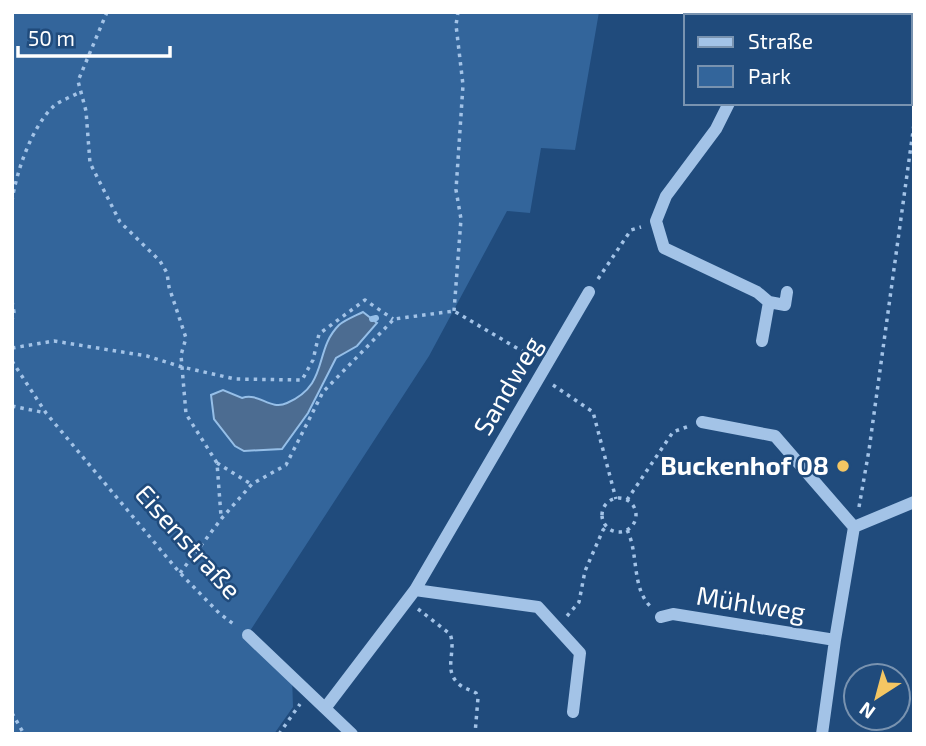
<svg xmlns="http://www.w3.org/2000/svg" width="926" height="746" font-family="'Exo 2',sans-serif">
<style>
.green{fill:#33659b}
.water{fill:#4c6c91;stroke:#96bfe8;stroke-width:2}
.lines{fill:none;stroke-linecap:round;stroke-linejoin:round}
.stream{stroke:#96bfe8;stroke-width:6}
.path{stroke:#a3c3e7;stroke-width:3.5;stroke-dasharray:3.5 5;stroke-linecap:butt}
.minor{stroke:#a3c3e7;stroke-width:12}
.poi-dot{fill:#f4c663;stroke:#204b7c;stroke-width:2.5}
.labels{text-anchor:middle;stroke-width:5;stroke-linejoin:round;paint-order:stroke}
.street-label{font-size:26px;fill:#fff;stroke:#204b7c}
.poi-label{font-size:26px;font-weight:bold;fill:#fff;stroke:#204b7c;text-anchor:end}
</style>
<rect width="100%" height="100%" fill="#204b7c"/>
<!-- green -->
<path class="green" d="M 12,12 L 599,12 L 575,150 L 541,148 L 530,213 L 507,211 L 429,356 L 248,634 L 292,676 L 293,707 L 274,734 L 12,734 Z"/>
<!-- water -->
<path class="water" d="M 363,312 L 377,323 L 357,346 L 336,358 L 308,413 L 282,449 L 244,451 L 235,446 L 214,419 L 211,395 L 223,390 L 242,398 C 259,392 270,411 287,403 C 330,384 313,351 339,325 C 345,320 355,316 363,312 Z"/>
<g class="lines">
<!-- stream -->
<path class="stream" d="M 372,319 L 376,318"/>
<!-- path -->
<path class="path" d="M 107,12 L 78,81 L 86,111 L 90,163 L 120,222 L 160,261 L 167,273 L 169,287 L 186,338 L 181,355 L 186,414 L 217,463 L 221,516
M 12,201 C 16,173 32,125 55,105 C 62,100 73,96 80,92
M 598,279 L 631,230 L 641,227
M 12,301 L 14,312 L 12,320
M 454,311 L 461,219 L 456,190 L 463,85 L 456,25 L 458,12
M 12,348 L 54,341 L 147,356 L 182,367 L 235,379 L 302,380 L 313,360 L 319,334 L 365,300 L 393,319
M 12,361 L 46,413 L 180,573 L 219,613 L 236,626
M 553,385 L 593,412 L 616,499
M 12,406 L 46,413
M 217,463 L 251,484
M602 515a17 17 0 1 1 34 0a17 17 0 1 1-34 0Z
M 627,500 L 673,432 L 689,426
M 859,507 L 869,450 L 914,124
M 627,530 C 639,553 631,588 651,607
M 180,573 L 222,518 L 252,484 L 286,465 L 323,392 L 394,319 L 454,311 L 532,357
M 418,609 L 450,634 C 457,651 442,671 460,685 C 465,689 471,690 476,693 L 478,698 L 475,734
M 567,616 L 579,602 L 585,571 L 603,530 L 607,526
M 12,713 L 24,734
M 279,734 L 300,704"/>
<!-- minor -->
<path class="minor" d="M 757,16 L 781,12
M 729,103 L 716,129 L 666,196 L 656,221 L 664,248 L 757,292 L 769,302 L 785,305 L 787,292
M 762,341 L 769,302
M 702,422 L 775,436 L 854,527
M 415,590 L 538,607 L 580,653 L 573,712
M 661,617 L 673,614 L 835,640
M 248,635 L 352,734
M 326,707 L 415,590 L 589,292
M 822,734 L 835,640 L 854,527 L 914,502"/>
</g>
<!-- markers -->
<circle class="poi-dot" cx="843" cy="466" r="7"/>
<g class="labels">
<!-- street labels -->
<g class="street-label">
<text transform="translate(508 386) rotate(-60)" y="9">Sandweg</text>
<text transform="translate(188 542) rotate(48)" y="9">Eisenstraße</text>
<text transform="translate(751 604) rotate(9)" y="9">Mühlweg</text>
</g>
<!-- poi labels -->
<g class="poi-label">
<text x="829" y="475">Buckenhof 08</text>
</g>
</g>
<!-- border -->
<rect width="926" height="746" fill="none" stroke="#ffffff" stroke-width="28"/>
<!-- legend -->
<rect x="684" y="14" width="228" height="91" fill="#204b7c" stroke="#7993b0" stroke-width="2"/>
<rect x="698" y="37" width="35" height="10" fill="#a3c3e7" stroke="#7993b0" stroke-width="2"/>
<text x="748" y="49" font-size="21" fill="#ffffff">Straße</text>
<rect x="698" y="66" width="35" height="21" fill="#33659b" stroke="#7993b0" stroke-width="2"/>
<text x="748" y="84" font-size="21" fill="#ffffff">Park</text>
<!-- north arrow -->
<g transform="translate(877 697) rotate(216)"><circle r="33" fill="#204b7c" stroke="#7993b0" stroke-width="2"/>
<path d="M0-5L12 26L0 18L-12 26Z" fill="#f4c663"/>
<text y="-10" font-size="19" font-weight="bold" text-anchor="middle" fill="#ffffff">N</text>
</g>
<!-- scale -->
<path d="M18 46v10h152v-10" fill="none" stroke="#ffffff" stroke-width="3.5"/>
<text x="28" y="46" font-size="21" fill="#ffffff" stroke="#204b7c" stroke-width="5" paint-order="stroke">50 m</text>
</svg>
